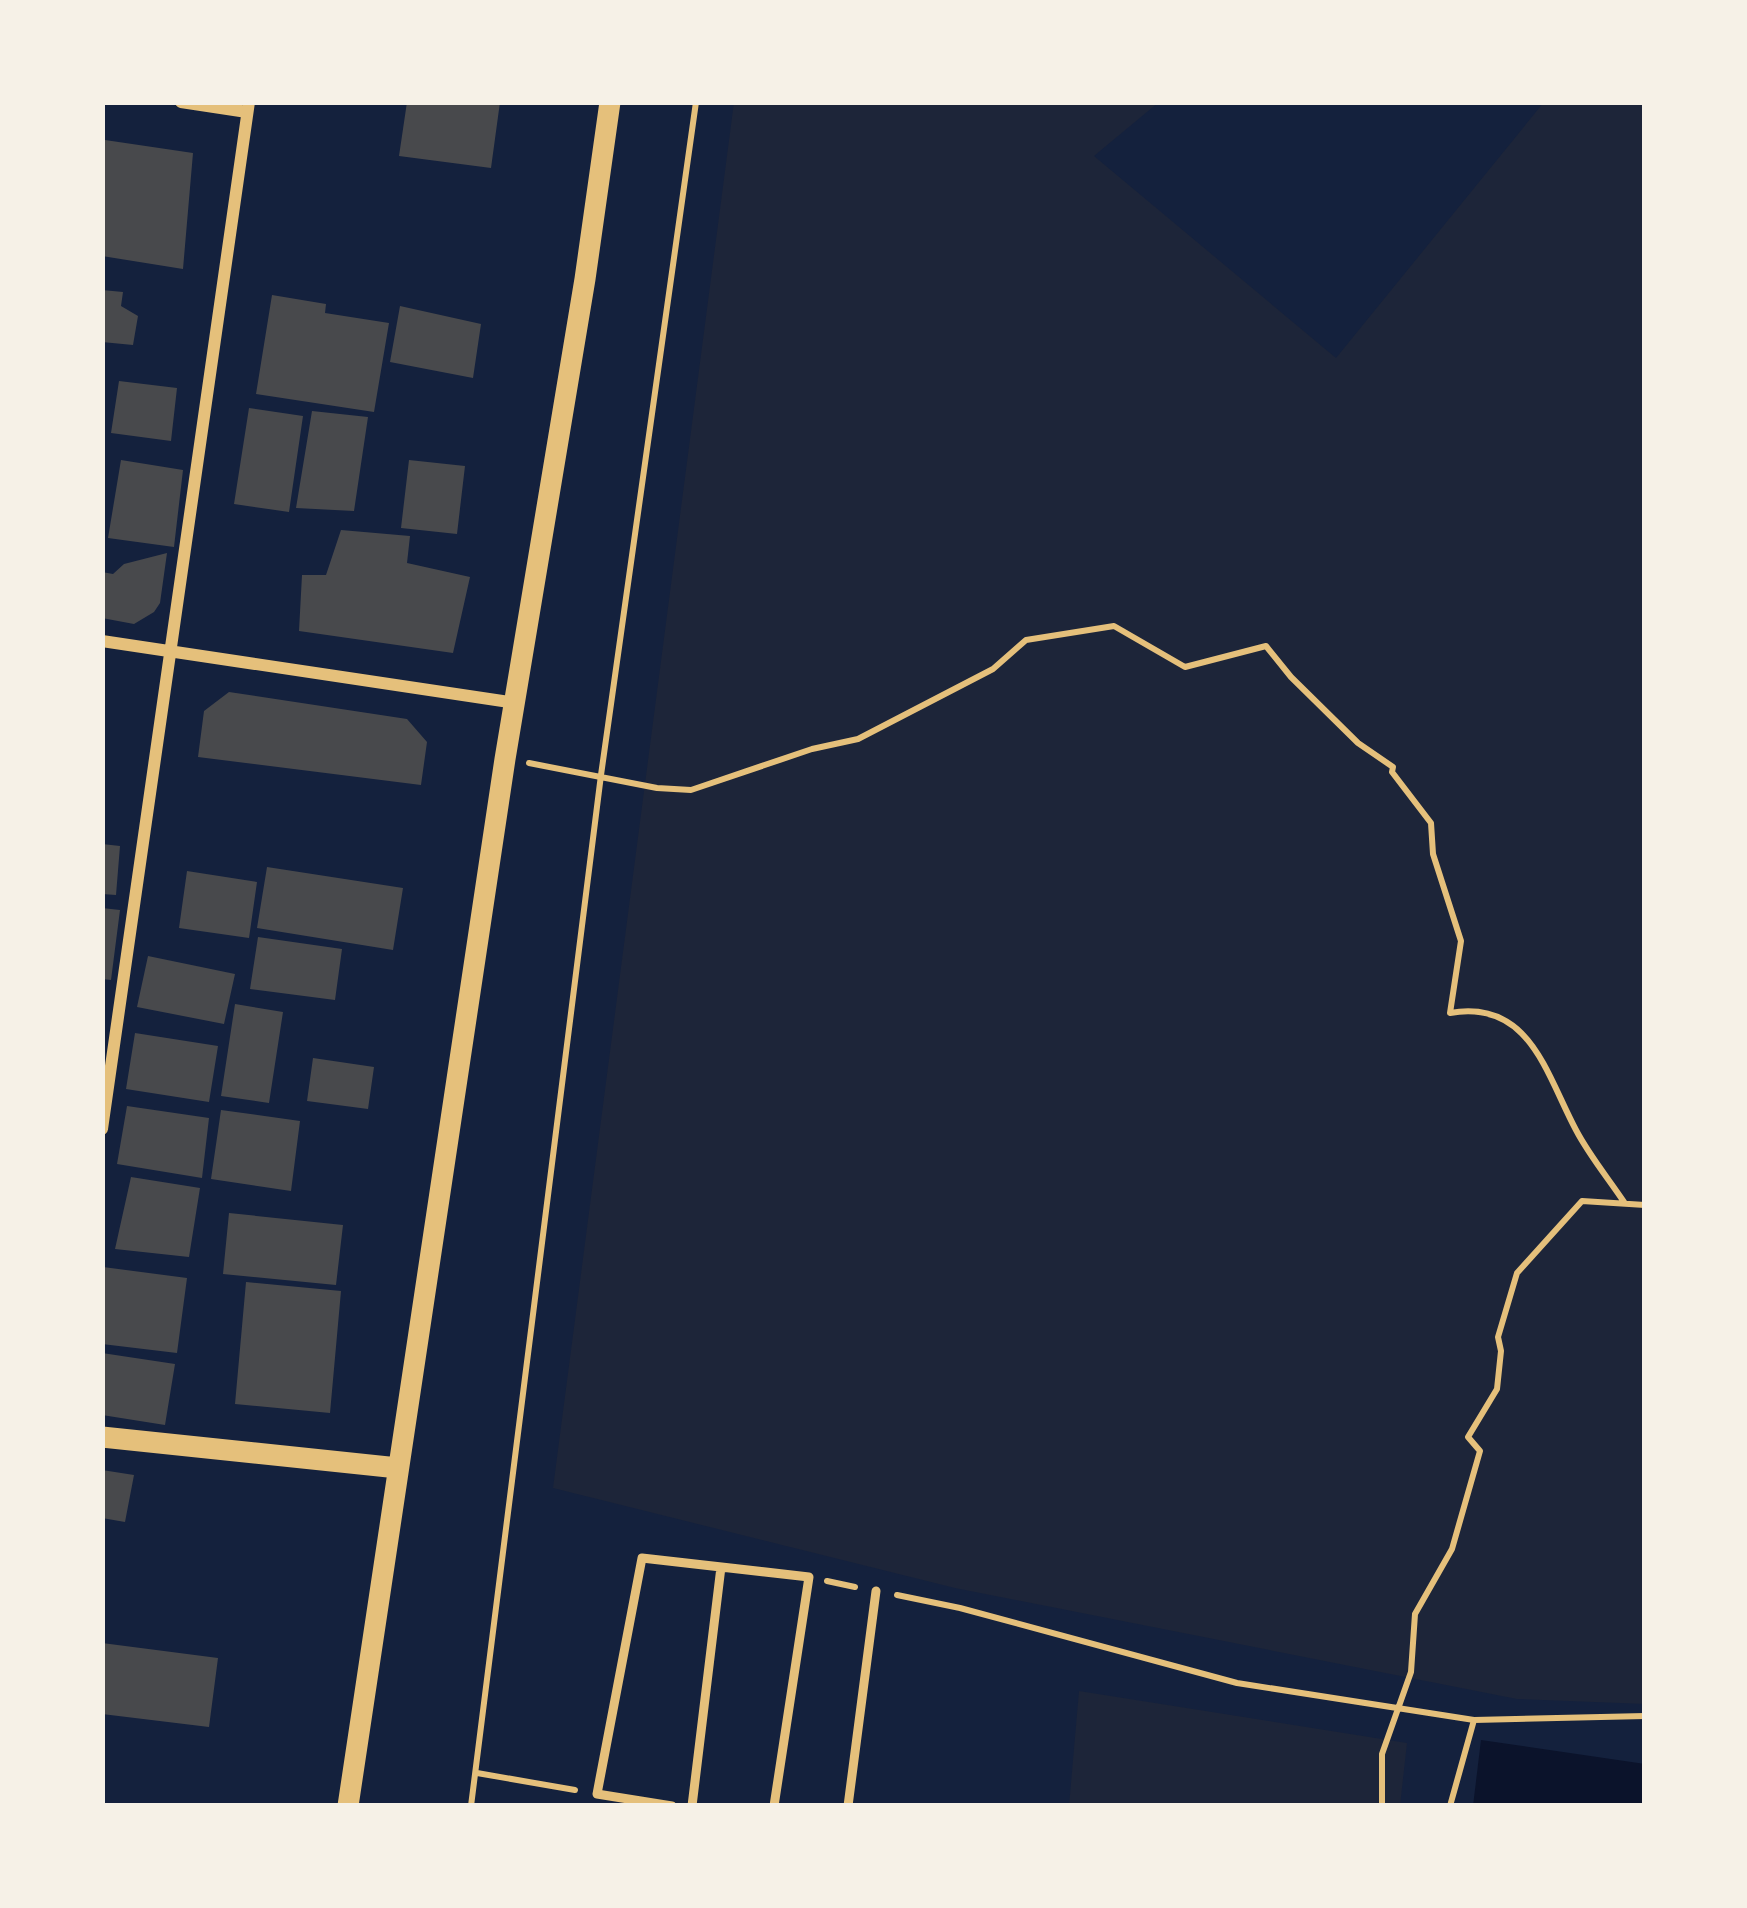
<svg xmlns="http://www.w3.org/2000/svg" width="1747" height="1908" font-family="Cabin,sans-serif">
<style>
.green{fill:#1d2539}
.water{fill:#0b132b}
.building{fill:#48494c}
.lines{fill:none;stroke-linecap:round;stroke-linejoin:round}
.path{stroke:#e5c07b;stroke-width:6}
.service{stroke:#e5c07b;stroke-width:9}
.minor{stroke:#e5c07b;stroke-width:12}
.tertiary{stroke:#e5c07b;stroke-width:21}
</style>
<rect width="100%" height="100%" fill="#14213d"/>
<!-- green -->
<path class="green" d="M 734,102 L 1159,102 L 1094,156 L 1336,358 L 1544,102 L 1645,102 L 1645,1704 L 1517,1699 L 955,1588 L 553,1488 Z
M 1079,1691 L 1407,1743 L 1400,1806 L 1069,1806 Z"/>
<!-- water -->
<path class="water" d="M 1481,1740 L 1645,1764 L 1645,1806 L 1473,1806 Z"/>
<!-- building -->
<path class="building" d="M 407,102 L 500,102 L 491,168 L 399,156 Z
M 105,140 L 193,153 L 183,269 L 102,256 Z
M 102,290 L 123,292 L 121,306 L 138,316 L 133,345 L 102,342 Z
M 272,295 L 326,304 L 325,313 L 389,323 L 374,412 L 256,394 Z
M 400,306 L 481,324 L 473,378 L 390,362 Z
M 119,381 L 177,388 L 171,441 L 111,433 Z
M 249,408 L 303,416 L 289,512 L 234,504 Z
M 312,411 L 368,417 L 354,511 L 296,508 Z
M 121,460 L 183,470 L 174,547 L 108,538 Z
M 409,460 L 465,466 L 457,534 L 401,528 Z
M 341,530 L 410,536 L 407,563 L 470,577 L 453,653 L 299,631 L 302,575 L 326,575 Z
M 167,553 L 160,603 L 154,612 L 134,624 L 102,618 L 102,572 L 113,574 L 124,564 Z
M 229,692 L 407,719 L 427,742 L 421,785 L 198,757 L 204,711 Z
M 102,844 L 120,846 L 116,895 L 102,894 Z
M 267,867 L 403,888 L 393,950 L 257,928 Z
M 187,871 L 257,882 L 249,938 L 179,928 Z
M 102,908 L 120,910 L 111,980 L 102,979 Z
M 258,937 L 342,949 L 335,1000 L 250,989 Z
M 148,956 L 235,974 L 224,1024 L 137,1007 Z
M 235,1004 L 283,1012 L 269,1103 L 221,1096 Z
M 135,1033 L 218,1046 L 209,1102 L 126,1089 Z
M 313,1058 L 374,1067 L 368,1109 L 307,1101 Z
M 127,1106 L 209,1118 L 202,1178 L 117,1164 Z
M 221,1110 L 300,1121 L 291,1191 L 211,1179 Z
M 131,1177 L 200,1188 L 189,1257 L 115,1249 Z
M 229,1213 L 343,1225 L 336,1285 L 223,1274 Z
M 103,1267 L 187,1278 L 177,1353 L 102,1344 Z
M 246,1282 L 341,1291 L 330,1413 L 235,1404 Z
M 102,1353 L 175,1364 L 165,1425 L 102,1415 Z
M 102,1470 L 134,1475 L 125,1522 L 102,1518 Z
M 102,1643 L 218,1658 L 209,1727 L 102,1714 Z"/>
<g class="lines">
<!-- path -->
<path class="path" d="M 529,763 L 657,788 L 691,790 L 812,749 L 858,739 L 993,669 L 1026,640 L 1114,626 L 1185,667 L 1266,646 L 1291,677 L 1358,743 L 1393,767 L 1392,772 L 1431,823 L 1433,854 L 1461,941 L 1450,1013 C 1530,999 1546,1074 1576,1130 C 1589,1155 1608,1178 1624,1202
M 827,1581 L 855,1587
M 897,1595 L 960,1608 L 1237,1683 L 1474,1720
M 477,1773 L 575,1790
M 471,1806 L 601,775 L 696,102
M 1382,1806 L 1382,1754 L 1411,1672 L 1415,1614 L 1452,1549 L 1480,1451 L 1468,1437 L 1497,1389 L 1501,1351 L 1498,1337 L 1517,1273 L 1582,1201 L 1645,1205
M 1450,1806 L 1474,1720 L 1645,1716"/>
<!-- service -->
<path class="service" d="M 672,1806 L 597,1794 L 642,1558 L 809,1577 L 774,1806
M 692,1806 L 721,1567
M 848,1806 L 876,1591"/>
<!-- minor -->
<path class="minor" d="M 181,102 L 247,112
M 102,641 L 516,703
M 102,1129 L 249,102"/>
<!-- tertiary -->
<path class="tertiary" d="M 102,1437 L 398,1468
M 348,1806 L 505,759 L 585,279 L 610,102"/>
</g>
<!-- border -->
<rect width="1747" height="1908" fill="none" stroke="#f6f1e7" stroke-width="210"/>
</svg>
